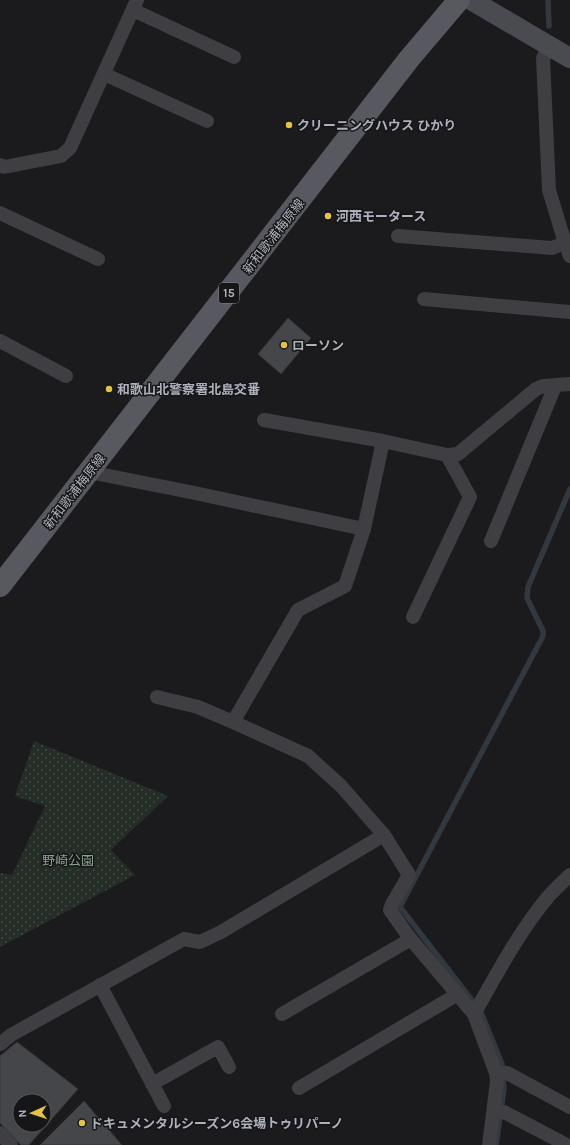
<svg xmlns="http://www.w3.org/2000/svg" width="570" height="1145" font-family="Karla,'Noto Sans JP',sans-serif">
<style>
.grass{fill:url(#grass-dots)}
.lines{fill:none;stroke-linecap:round;stroke-linejoin:round}
.stream{stroke:#313840;stroke-width:5.5}
.building{fill:#45464a;stroke:#353539;fill-rule:evenodd}
.street{stroke:#3e3e43;stroke-width:14}
.secondary{stroke:#4a4b51;stroke-width:20}
.primary{stroke:#585960;stroke-width:22}
.poi-dot{fill:#e3c24c;stroke:#161618;stroke-width:1.5}
.labels{text-anchor:middle;stroke-width:3;stroke-linejoin:round;paint-order:stroke}
.shield{fill:#161618;stroke:#80828a;stroke-width:1}
.shield-label{font-size:12px;font-weight:bold;fill:#aeb1bb}
.poi-label{font-size:13px;font-weight:bold;fill:#aeb1bb;stroke:#161618;text-anchor:start}
.street-label{font-size:13px;fill:#aeb1bb;stroke:#161618}
.park-label{font-size:13px;fill:#87a48d;stroke:#161618}
</style>
<defs>
<pattern id="grass-dots" width="8" height="8" patternUnits="userSpaceOnUse"><rect width="8" height="8" fill="#252d27"/><path d="M2 2h.1M6 6h.1" fill="none" stroke="#424944" stroke-width="1.8" stroke-linecap="round"/></pattern>
</defs>
<rect width="100%" height="100%" fill="#1b1b1d"/>
<!-- grass -->
<path class="grass" d="M 34,741 L 168,796 L 111,850 L 135,875 L 0,947 L 0,873 L 12,875 L 45,806 L 15,796 Z"/>
<g class="lines">
<!-- stream -->
<path class="stream" d="M 548,0 L 549,26
M 496,1145 L 504,1089 L 502,1064 L 481,1012 L 400,907 L 543,636 L 543,631 L 527,598 L 528,587 L 570,489"/>
</g>
<!-- building -->
<path class="building" d="M 288,318 L 311,338 L 281,374 L 258,354 Z
M 17,1042 L 78,1089 L 29,1145 L 21,1145 L 0,1123 L 0,1056 ZM 20,1101 L 44,1101 L 44,1125 L 20,1125 Z
M 84,1101 L 122,1145 L 40,1145 Z"/>
<g class="lines">
<!-- street -->
<path class="street" d="M 133,10 L 234,57
M 550,46 L 543,58 L 549,190 L 565,243 L 570,256
M 104,74 L 207,121
M 0,165 L 4,167 L 61,156 L 70,148 L 137,0
M 0,213 L 98,259
M 398,236 L 552,248 L 565,243
M 424,299 L 570,312
M 0,341 L 66,376
M 264,420 L 383,441
M 89,472 L 190,492 L 364,529 L 383,441 L 447,455 L 458,454 L 536,389 L 543,386 L 570,384
M 491,541 L 555,386
M 413,617 L 470,497 L 447,455
M 157,697 L 198,707 L 233,722 L 298,610 L 345,586 L 364,529
M 384,835 L 409,875 L 392,904 L 390,910 L 409,937 L 474,1014 L 496,1073 L 497,1081 L 489,1145
M 100,985 L 164,1106
M 282,1014 L 411,939
M 474,1014 C 497,974 518,933 548,897 C 555,889 563,882 570,875
M 0,1044 L 11,1035 L 184,939 L 200,942 L 221,932 L 384,835 L 341,786 L 308,756 L 233,722
M 496,1073 L 507,1073 L 570,1107
M 152,1084 L 218,1047 L 229,1067
M 299,1088 L 458,994
M 494,1111 L 504,1112 L 567,1145
M 0,1133 L 11,1145"/>
<!-- secondary -->
<path class="secondary" d="M 471,0 L 570,58"/>
<!-- primary -->
<path class="primary" d="M 0,586 L 409,59 L 459,0"/>
</g>
<!-- markers -->
<g class="poi-dot">
<circle cx="289" cy="125" r="4"/>
<circle cx="328" cy="216" r="4"/>
<circle cx="284" cy="345" r="4"/>
<circle cx="109" cy="389" r="4"/>
<circle cx="82" cy="1123" r="4"/>
</g>
<g class="labels">
<!-- shield labels -->
<rect class="shield" x="219" y="283" width="20" height="20" rx="3"/>
<g class="shield-label">
<text x="229" y="297">15</text>
</g>
<!-- poi labels -->
<g class="poi-label">
<text x="297" y="130">クリーニングハウス ひかり</text>
<text x="336" y="221">河西モータース</text>
<text x="292" y="350">ローソン</text>
<text x="117" y="394">和歌山北警察署北島交番</text>
<text x="90" y="1128">ドキュメンタルシーズン6会場トゥリパーノ</text>
</g>
<!-- street labels -->
<g class="street-label">
<text transform="translate(273 236) rotate(-52)" y="5">新和歌浦梅原線</text>
<text transform="translate(74 491) rotate(-52)" y="5">新和歌浦梅原線</text>
</g>
<!-- park labels -->
<g class="park-label">
<text x="68" y="865">野崎公園</text>
</g>
</g>
<!-- north arrow -->
<g transform="translate(32 1113) rotate(267)"><circle r="19" fill="#161618" stroke="#535459"/>
<path d="M0-3L7 15L0 10L-7 15Z" fill="#e3c24c"/>
<text y="-6" font-size="11" font-weight="bold" text-anchor="middle" fill="#aeb1bb">N</text>
</g>
</svg>
